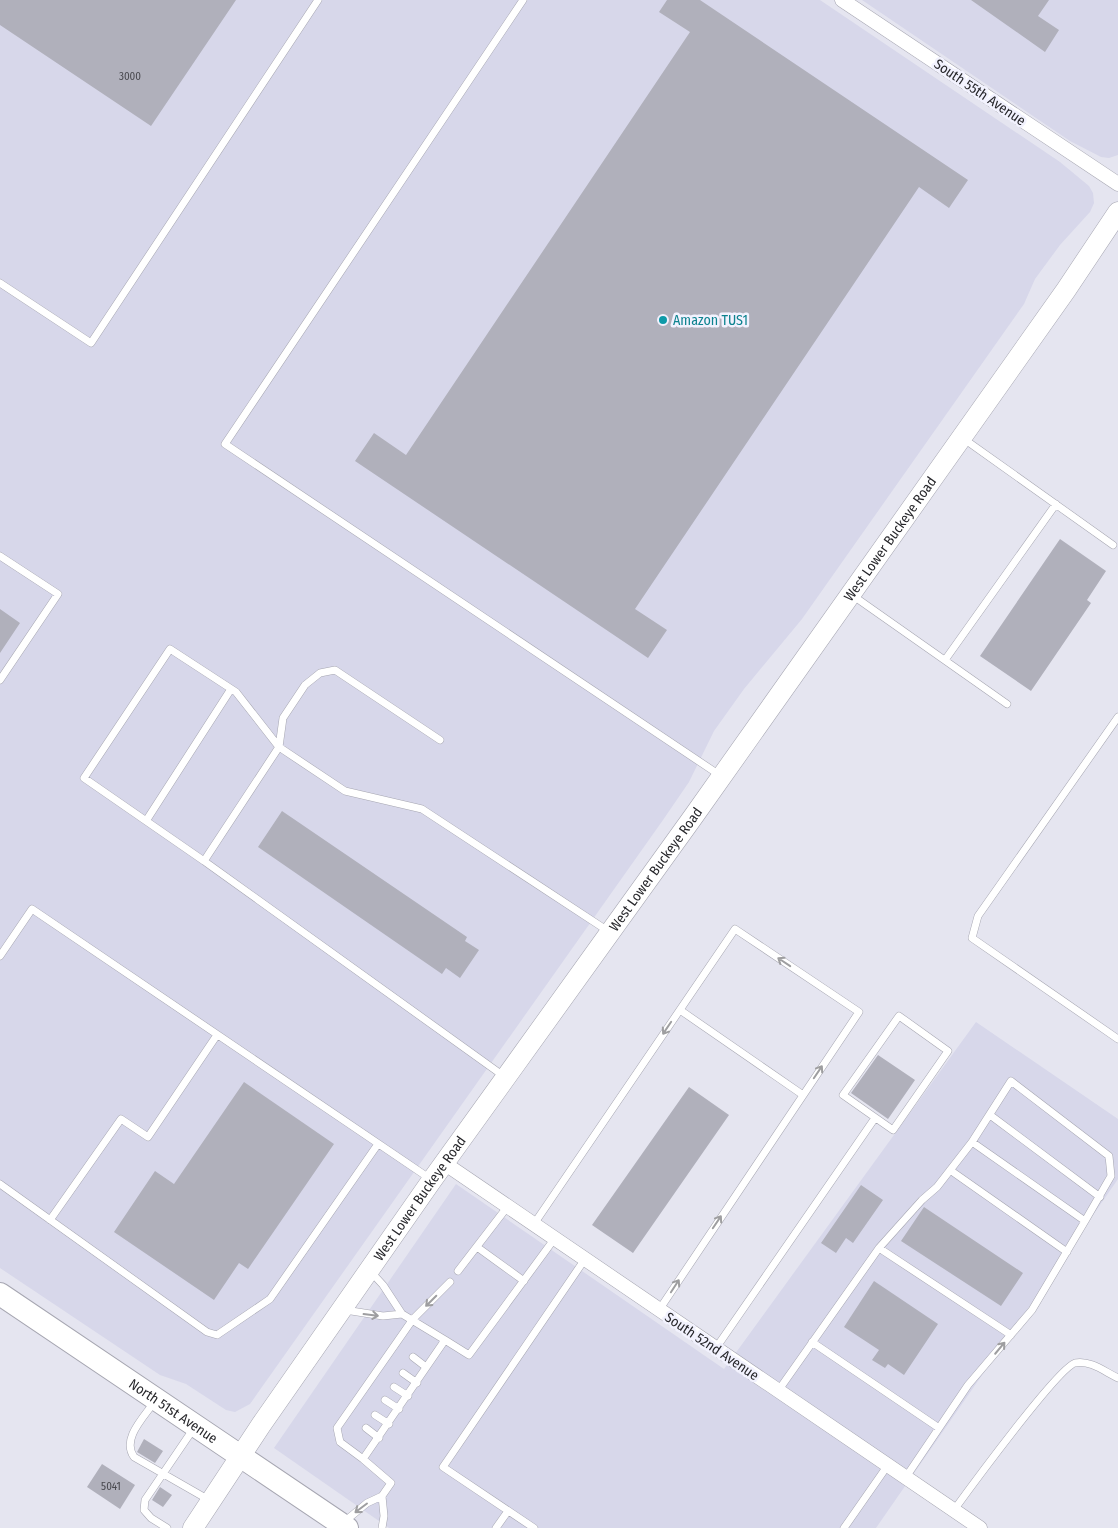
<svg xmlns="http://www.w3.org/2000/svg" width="1118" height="1528" font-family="'Fira Sans Condensed',sans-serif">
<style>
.built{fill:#d7d7ea}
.building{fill:#b0b0bb}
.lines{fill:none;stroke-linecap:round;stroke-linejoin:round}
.service-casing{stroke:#a6a6b1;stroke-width:8}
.minor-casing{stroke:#a6a6b1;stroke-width:15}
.secondary-casing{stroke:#a6a6b1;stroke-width:21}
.primary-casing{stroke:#a6a6b1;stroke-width:24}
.service{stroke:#fff;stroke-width:7}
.minor{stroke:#fff;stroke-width:14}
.secondary{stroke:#fff;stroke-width:20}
.primary{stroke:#fff;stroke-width:22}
.oneway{stroke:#9e9ea0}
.culture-dot{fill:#0f9aa8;stroke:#f2f2fe;stroke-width:2}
.labels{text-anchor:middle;stroke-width:5;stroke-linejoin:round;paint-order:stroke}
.number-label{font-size:11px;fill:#49494f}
.street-label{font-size:14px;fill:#27272b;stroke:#f2f2fe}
.culture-label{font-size:14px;fill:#0d838f;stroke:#f2f2fe;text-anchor:start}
</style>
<rect width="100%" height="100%" fill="#e5e5f0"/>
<!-- built -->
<path class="built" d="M 0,0 L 820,0 L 1060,162 L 1089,186 L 1093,193 L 1094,203 L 1090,212 L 1060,245 L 1035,279 L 1024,304 L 802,619 L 744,689 L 714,731 L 689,782 L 663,820 L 250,1404 L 235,1412 L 226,1410 L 186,1384 L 160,1375 L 0,1268 Z
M 862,0 L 1118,0 L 1118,155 L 1109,158 L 1101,157 L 1070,141 Z
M 976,1022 L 1118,1119 L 1118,1179 L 876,1528 L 389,1528 L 274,1448 L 456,1184 L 724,1369 Z"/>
<!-- building -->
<path class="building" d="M 0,0 L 236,0 L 151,126 L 0,25 Z
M 667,0 L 700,0 L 968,180 L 949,208 L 919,187 L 635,609 L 667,630 L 648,658 L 355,461 L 374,433 L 406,455 L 690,32 L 659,12 Z
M 971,0 L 1049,0 L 1038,16 L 1059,30 L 1045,52 Z
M 1060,539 L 1106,571 L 1087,600 L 1091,603 L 1031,691 L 980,656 Z
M 0,609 L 20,623 L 0,653 Z
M 282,811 L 467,937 L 465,941 L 479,950 L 460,978 L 446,968 L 442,974 L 258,847 Z
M 878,1055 L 915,1080 L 888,1119 L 851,1093 Z
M 244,1082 L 334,1144 L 248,1269 L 239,1263 L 214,1300 L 114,1232 L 155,1171 L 174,1184 Z
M 689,1087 L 729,1115 L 633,1253 L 592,1225 Z
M 861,1185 L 883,1200 L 853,1243 L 846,1238 L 836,1253 L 821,1243 Z
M 924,1207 L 1023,1273 L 1001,1306 L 901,1241 Z
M 874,1281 L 938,1324 L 904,1375 L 888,1364 L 885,1368 L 872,1360 L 879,1350 L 844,1327 Z
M 144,1439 L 163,1451 L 155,1463 L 137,1452 Z
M 102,1464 L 135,1485 L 120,1509 L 87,1487 Z
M 160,1487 L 172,1495 L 163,1507 L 152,1500 Z"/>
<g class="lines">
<!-- service casing -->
<g class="service-casing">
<path id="service" d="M 523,0 L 225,444 L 721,776
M 0,283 L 91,343 L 318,0
M 964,439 L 1113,545
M 0,556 L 58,594 L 0,680
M 852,595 L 1007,704
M 945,660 L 1056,504
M 1118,717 L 978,916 L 972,938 L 1118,1039
M 146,821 L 231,689
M 204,861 L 84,778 L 170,649 L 236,692 L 279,747 L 283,718 L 305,685 L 320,673 L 335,670 L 440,740
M 0,956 L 32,909 L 432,1180
M 680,1010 L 803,1095
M 899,1016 L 948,1051 L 893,1130 L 843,1095 Z
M 505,1077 L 204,861 L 279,747 L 345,791 L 422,809 L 608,931
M 990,1115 L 1100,1197
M 972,1142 L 1011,1081 L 1109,1156 L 1111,1176 L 1085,1221
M 950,1170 L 1067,1252
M 0,1184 L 207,1332 L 217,1335 L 270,1299 L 378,1144
M 50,1220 L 121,1119 L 148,1137 L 217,1035
M 534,1224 L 735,929 L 859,1012 L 659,1310
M 477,1247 L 524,1281
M 879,1248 L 1011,1335
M 458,1271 L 508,1206
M 345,1310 L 383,1316 L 402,1314
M 445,1340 L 469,1355 L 555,1238
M 812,1342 L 939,1428
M 716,1348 L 875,1118
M 413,1357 L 426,1367
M 403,1373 L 417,1383
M 394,1387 L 408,1396
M 778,1391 L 879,1248 L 922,1200 L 937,1187 L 972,1142 L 1085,1221 L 1032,1310 L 968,1385 L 906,1477
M 385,1400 L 399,1409
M 155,1401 C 144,1417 121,1439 134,1457 L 209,1500
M 375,1415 L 389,1424
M 366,1428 L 379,1438
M 363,1459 L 340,1442 L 337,1428 L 413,1319 L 450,1282
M 382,1496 L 384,1516 L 382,1528
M 954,1510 C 970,1488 1058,1368 1075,1363 C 1091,1360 1105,1372 1118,1378
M 344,1522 L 367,1503 L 382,1496 L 391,1483 L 363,1459 L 445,1340 L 402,1314 L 383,1285 L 371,1272
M 167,1528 L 151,1518 L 144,1510 L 145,1500 L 194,1428
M 496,1528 L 508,1511
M 534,1528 L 443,1467 L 585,1259
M 844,1528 L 888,1465"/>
</g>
<!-- minor casing -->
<g class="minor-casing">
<path id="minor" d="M 842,0 L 1118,184
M 444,1163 L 980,1528"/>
</g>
<!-- secondary casing -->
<g class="secondary-casing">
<g id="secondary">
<path id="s1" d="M 193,1528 L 261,1425 L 432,1180 L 693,817 L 1066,290 L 1118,212"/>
</g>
</g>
<!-- primary casing -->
<g class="primary-casing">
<g id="primary">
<path id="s2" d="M 0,1294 L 347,1528"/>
</g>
</g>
<!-- service -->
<use href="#service" class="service"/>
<!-- minor -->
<use href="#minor" class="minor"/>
<!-- secondary -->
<use href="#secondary" class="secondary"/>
<!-- primary -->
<use href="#primary" class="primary"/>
</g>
<!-- one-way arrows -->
<defs><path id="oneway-shaft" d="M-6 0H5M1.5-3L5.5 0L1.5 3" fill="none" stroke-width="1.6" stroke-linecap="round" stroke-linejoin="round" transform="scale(1.25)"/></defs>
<g class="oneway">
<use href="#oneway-shaft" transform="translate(784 962) rotate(-146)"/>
<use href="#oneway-shaft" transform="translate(667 1028) rotate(124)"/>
<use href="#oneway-shaft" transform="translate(818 1072) rotate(-56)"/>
<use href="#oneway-shaft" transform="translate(717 1222) rotate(-56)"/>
<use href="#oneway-shaft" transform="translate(675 1286) rotate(-57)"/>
<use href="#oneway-shaft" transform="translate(431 1301) rotate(135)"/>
<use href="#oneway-shaft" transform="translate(371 1315) rotate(7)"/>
<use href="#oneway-shaft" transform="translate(1000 1348) rotate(-50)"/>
<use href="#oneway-shaft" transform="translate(361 1508) rotate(143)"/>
</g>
<!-- markers -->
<circle class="culture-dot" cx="663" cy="320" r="5"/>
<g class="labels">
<!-- number labels -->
<g class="number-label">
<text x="130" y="80">3000</text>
<text x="111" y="1490">5041</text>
</g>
<!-- street labels -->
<g class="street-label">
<text transform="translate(980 92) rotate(34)" y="5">South 55th Avenue</text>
<text dy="5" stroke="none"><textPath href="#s1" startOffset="1210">West Lower Buckeye Road</textPath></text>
<text dy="5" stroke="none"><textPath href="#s1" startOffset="805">West Lower Buckeye Road</textPath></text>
<text dy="5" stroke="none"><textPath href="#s1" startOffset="400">West Lower Buckeye Road</textPath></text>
<text transform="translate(712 1346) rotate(34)" y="5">South 52nd Avenue</text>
<text dy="5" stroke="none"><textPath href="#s2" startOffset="209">North 51st Avenue</textPath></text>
</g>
<!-- culture labels -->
<g class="culture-label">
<text x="673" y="325">Amazon TUS1</text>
</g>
</g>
</svg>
